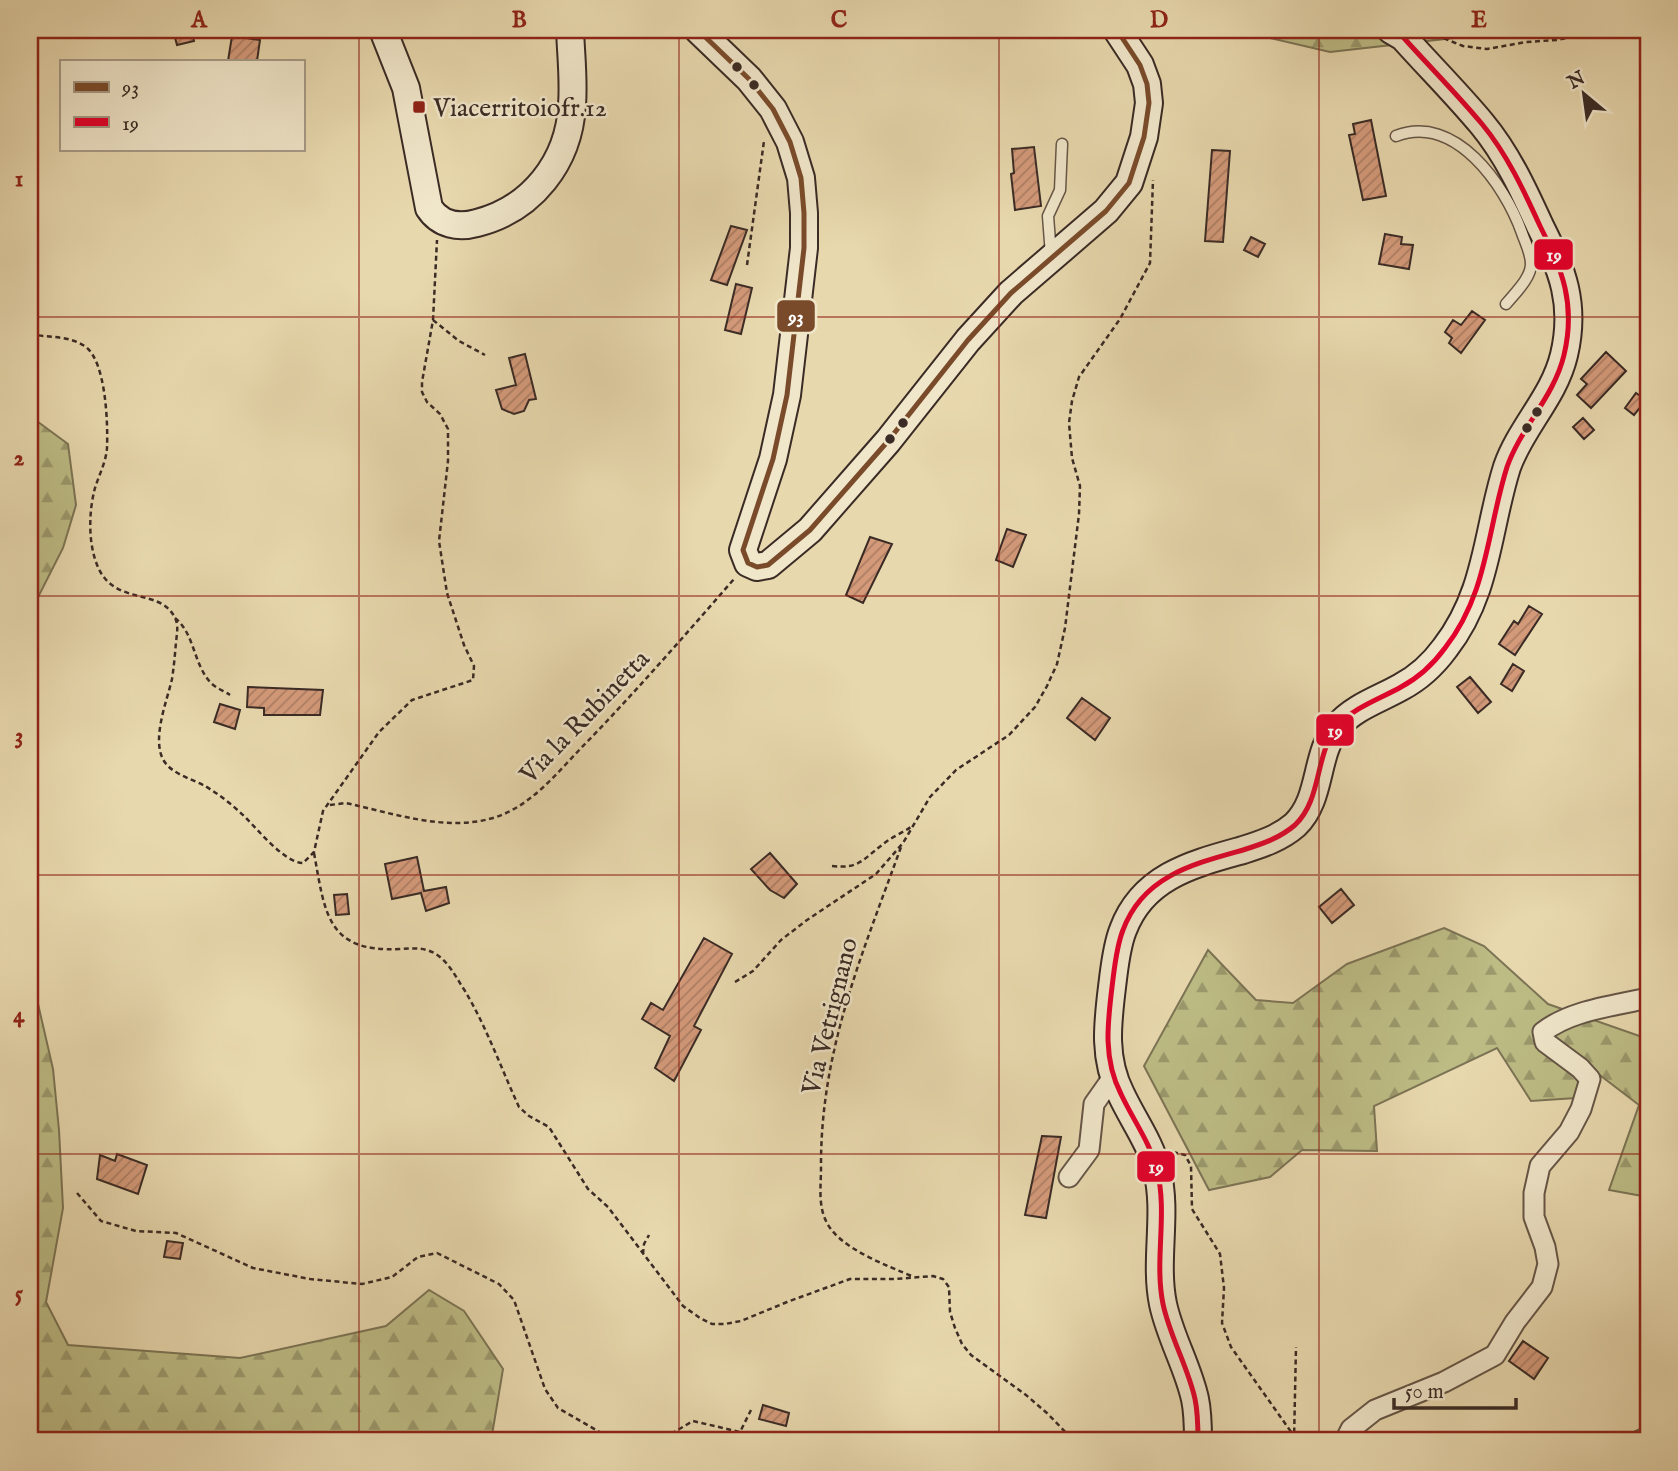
<svg xmlns="http://www.w3.org/2000/svg" width="1678" height="1471" font-family="'IM FELL English',serif">
<style>
.forest{fill:url(#forest-firs);stroke:#7c7455;stroke-width:2}
.building{fill:url(#building-hatch);stroke:#3a2b25;stroke-width:2}
.lines{fill:none;stroke-linecap:round;stroke-linejoin:round}
.lane-casing{stroke:#665647;stroke-width:13}
.street-casing{stroke:#665647;stroke-width:23}
.secondary-casing{stroke:#3a2b25;stroke-width:30}
.path{stroke:#3a2b25;stroke-width:2.5;stroke-dasharray:5 3.5;stroke-linecap:butt}
.lane{stroke:#f0e6ca;stroke-width:10}
.street{stroke:#f0e6ca;stroke-width:19}
.secondary{stroke:#f0e6ca;stroke-width:26}
.bus-1-casing{stroke:#f0e6ca;stroke-width:10}
.bus-2-casing{stroke:#f0e6ca;stroke-width:10}
.bus-1{stroke:#7a4b2a;stroke-width:5}
.bus-2{stroke:#e4002b;stroke-width:5}
.grid{fill:none;stroke:#8f2418;stroke-width:2;stroke-opacity:0.55}
.bus-dot{fill:#3a2b25;stroke:#f0e6ca;stroke-width:2.5}
.poi-dot{fill:#8f2418;stroke:#f0e6ca;stroke-width:2.5}
.labels{text-anchor:middle;stroke-width:5;stroke-linejoin:round;paint-order:stroke}
.poi-label{font-size:26px;fill:#3a2b25;stroke:#f0e6ca;text-anchor:start}
.street-label{font-size:26px;fill:#3a2b25;stroke:#f0e6ca}
.line-badge{stroke:#f0e6ca;stroke-width:2.5}
.badge-label{font-size:19px;text-anchor:middle;font-weight:bold;fill:#fff}
.neatline{fill:none;stroke:#8f2418;stroke-width:2.5}
.grid-label{font-size:23px;text-anchor:middle;font-weight:bold;fill:#8f2418}
</style>
<defs>
<pattern id="forest-firs" width="22" height="20" patternUnits="userSpaceOnUse" patternTransform="scale(1.75)"><rect width="22" height="20" fill="#bdbc85"/><path d="M5 1l3.5 6h-7zM16 11l3.5 6h-7z" fill="#9b996d"/></pattern>
<pattern id="building-hatch" width="6" height="6" patternUnits="userSpaceOnUse" patternTransform="scale(1.75)"><rect width="6" height="6" fill="#d49a7a"/><path d="M-1 1l2-2M0 6l6-6M5 7l2-2" fill="none" stroke="#ad7e64"/></pattern>
</defs>
<rect width="100%" height="100%" fill="#e8d8ae"/>
<filter id="stains"><feTurbulence type="fractalNoise" baseFrequency=".00286" numOctaves="4"/><feColorMatrix values="0 0 0 0 .2 0 0 0 0 .09 0 0 0 0 .02 0 0 0 .5 -.17"/></filter>
<radialGradient id="worn" r=".72"><stop offset=".6" stop-color="#630" stop-opacity="0"/><stop offset="1" stop-color="#630" stop-opacity=".3"/></radialGradient>
<!-- forest -->
<path class="forest" d="M 1236,30 L 1525,30 L 1330,52 Z
M 30,416 L 68,444 L 76,505 L 63,548 L 30,613 Z
M 1444,928 L 1484,946 L 1548,1004 L 1648,1039 L 1648,1197 L 1609,1190 L 1639,1105 L 1601,1076 L 1591,1097 L 1531,1101 L 1497,1048 L 1374,1106 L 1377,1151 L 1302,1150 L 1270,1177 L 1209,1190 L 1144,1066 L 1208,950 L 1256,1000 L 1293,1003 L 1347,964 Z
M 30,969 L 53,1069 L 59,1130 L 63,1208 L 46,1302 L 68,1345 L 240,1358 L 386,1326 L 429,1290 L 464,1311 L 503,1369 L 492,1435 L 488,1441 L 30,1441 Z"/>
<!-- building -->
<path class="building" d="M 173,30 L 191,30 L 194,41 L 177,45 Z
M 232,36 L 260,40 L 257,61 L 228,61 Z
M 1371,120 L 1386,196 L 1363,200 L 1349,135 L 1355,134 L 1353,124 Z
M 1034,147 L 1041,206 L 1015,210 L 1011,174 L 1014,173 L 1012,149 Z
M 1212,150 L 1230,151 L 1223,242 L 1205,241 Z
M 731,226 L 747,230 L 727,285 L 711,280 Z
M 1385,234 L 1402,237 L 1401,244 L 1413,245 L 1409,269 L 1379,264 Z
M 1251,237 L 1265,244 L 1258,257 L 1244,250 Z
M 736,284 L 752,288 L 741,334 L 725,330 Z
M 1472,311 L 1485,320 L 1461,353 L 1449,343 L 1452,338 L 1445,332 L 1453,320 L 1461,325 Z
M 1606,352 L 1626,371 L 1591,408 L 1577,395 L 1587,384 L 1581,379 Z
M 525,354 L 536,399 L 529,400 L 524,411 L 514,414 L 502,409 L 496,390 L 516,385 L 509,358 Z
M 1636,393 L 1646,400 L 1634,415 L 1625,408 Z
M 1583,418 L 1594,430 L 1584,439 L 1573,427 Z
M 1007,529 L 1026,535 L 1013,567 L 996,560 Z
M 870,537 L 892,544 L 863,603 L 846,595 Z
M 1529,606 L 1542,614 L 1515,655 L 1499,644 L 1514,621 L 1518,624 Z
M 1513,664 L 1524,671 L 1512,691 L 1501,684 Z
M 1470,677 L 1491,702 L 1478,713 L 1457,687 Z
M 248,687 L 323,690 L 320,715 L 264,715 L 264,708 L 247,707 Z
M 1082,698 L 1110,718 L 1095,740 L 1067,718 Z
M 220,704 L 240,710 L 235,729 L 214,722 Z
M 770,853 L 797,884 L 784,898 L 770,890 L 751,869 Z
M 417,857 L 424,891 L 446,887 L 449,903 L 426,911 L 421,893 L 392,899 L 385,864 Z
M 1341,889 L 1354,905 L 1332,923 L 1319,907 Z
M 347,894 L 349,914 L 336,915 L 334,895 Z
M 704,938 L 732,954 L 694,1026 L 701,1030 L 674,1081 L 655,1068 L 670,1036 L 642,1019 L 651,1003 L 663,1010 Z
M 1042,1136 L 1061,1137 L 1046,1218 L 1025,1215 Z
M 117,1154 L 147,1165 L 138,1194 L 97,1179 L 100,1155 L 115,1161 Z
M 167,1241 L 183,1243 L 180,1259 L 164,1257 Z
M 1523,1341 L 1548,1358 L 1534,1379 L 1509,1361 Z
M 763,1405 L 789,1413 L 786,1426 L 759,1419 Z"/>
<g class="lines">
<!-- lane casing -->
<g class="lane-casing">
<path id="lane" d="M 1396,136 C 1455,113 1505,185 1522,233 C 1525,242 1531,253 1531,264 C 1531,278 1515,293 1506,304
M 1051,255 L 1048,216 L 1060,190 L 1062,144"/>
</g>
<!-- street casing -->
<g class="street-casing">
<path id="street" d="M 1069,1177 L 1089,1150 L 1094,1104 L 1113,1077
M 1345,1441 L 1351,1429 L 1375,1410 L 1444,1382 L 1495,1355 L 1515,1322 L 1542,1287 L 1548,1264 L 1545,1247 L 1534,1217 L 1534,1193 L 1540,1166 L 1569,1132 L 1581,1109 L 1590,1079 L 1580,1068 L 1545,1042 L 1543,1032 C 1571,1010 1614,1006 1648,998
M 1639,1441 L 1648,1437"/>
</g>
<!-- secondary casing -->
<g class="secondary-casing">
<path id="secondary" d="M 383,30 L 406,88 L 429,208 C 440,225 459,228 477,223 C 532,209 569,162 572,105 C 574,81 571,55 570,30
M 698,30 L 749,79 L 773,109 L 790,142 L 801,178 L 804,213 L 804,248 L 787,395 L 773,459 L 743,550 L 748,563 L 757,567 L 768,565 L 810,530 L 888,441 L 968,340 L 1011,293 L 1106,211 L 1129,183 L 1144,137 L 1149,103 L 1147,84 L 1140,65 L 1117,30
M 1198,1441 C 1198,1428 1198,1413 1195,1399 C 1188,1367 1170,1337 1163,1304 C 1154,1260 1168,1214 1157,1170 C 1150,1142 1133,1120 1121,1094 C 1102,1057 1108,1020 1113,979 C 1115,963 1117,945 1123,930 C 1143,876 1193,864 1243,850 C 1262,844 1280,838 1295,825 C 1323,798 1314,754 1338,726 C 1354,707 1380,699 1401,687 C 1418,678 1434,663 1445,648 C 1488,593 1487,530 1507,467 C 1521,427 1554,397 1564,355 C 1569,334 1570,310 1565,288 C 1560,266 1550,246 1540,226 C 1524,191 1507,154 1482,124 C 1457,94 1429,66 1403,37 L 1391,30"/>
</g>
<!-- path -->
<path class="path" d="M 1428,32 L 1463,46 L 1487,49 L 1526,42 L 1557,40 L 1604,30
M 747,265 L 764,141
M 433,320 L 459,341 L 485,355
M 30,334 C 49,338 69,335 86,347 C 106,363 108,423 107,448 C 106,462 99,475 95,488 C 89,510 88,540 96,562 C 111,607 158,587 174,616 C 179,624 177,633 176,642 C 175,654 174,666 172,679 C 167,701 151,740 164,761 C 172,774 192,779 205,786 C 220,795 234,806 246,818 C 259,831 285,863 303,863 L 314,852 L 323,811 L 379,732 L 412,700 L 473,680 L 474,666 L 464,645 L 447,593 L 439,541 L 448,461 L 448,429 L 440,414 L 427,402 L 422,392 L 422,382 L 433,320 L 437,240
M 175,618 C 195,634 193,664 211,683 C 216,688 224,691 230,695
M 330,805 L 346,803 C 392,813 445,832 493,818 C 533,806 559,770 587,742 C 638,689 686,634 734,579
M 901,847 C 862,955 820,1051 821,1169 C 821,1185 818,1205 826,1221 C 838,1248 888,1266 914,1277
M 314,853 C 325,912 326,953 400,949 C 415,948 428,947 440,957 C 451,966 457,979 465,991 C 487,1028 501,1068 519,1107 L 529,1116 L 549,1127 L 588,1189 L 608,1207 L 683,1306 L 700,1318 L 712,1324 L 725,1324 L 741,1321 L 787,1302 L 850,1279 L 895,1279 L 933,1276 L 943,1279 L 949,1287 L 950,1312 L 955,1328 L 962,1344 L 971,1355 L 1026,1395 L 1048,1414 L 1074,1441
M 832,866 C 859,869 862,860 882,845 C 890,838 902,833 911,827
M 735,982 L 753,971 L 781,940 L 807,920 L 876,874 L 903,843 L 930,797 L 956,770 L 1009,735 L 1035,707 L 1047,686 L 1057,664 L 1065,628 L 1079,514 L 1080,486 L 1072,458 L 1069,423 L 1072,401 L 1079,377 L 1120,319 L 1150,263 L 1153,180
M 1173,1152 L 1185,1155 L 1191,1166 L 1192,1209 L 1220,1254 L 1224,1288 L 1222,1323 L 1231,1347 L 1294,1436
M 77,1193 L 101,1221 L 136,1231 L 176,1233 L 253,1268 L 310,1279 L 362,1284 L 392,1277 L 418,1257 L 437,1253 L 499,1284 L 514,1300 L 545,1389 L 558,1408 L 615,1441
M 643,1254 L 644,1244 L 649,1235
M 670,1441 L 669,1435 L 693,1421 L 740,1432 L 751,1410
M 1294,1441 L 1296,1347"/>
<!-- lane -->
<use href="#lane" class="lane"/>
<!-- street -->
<use href="#street" class="street"/>
<!-- secondary -->
<use href="#secondary" class="secondary"/>
<!-- bus-1 casing -->
<g class="bus-1-casing">
<path id="bus-1" d="M 698,30 L 749,79 L 773,109 L 790,142 L 801,178 L 804,213 L 804,248 L 787,395 L 773,459 L 743,550 L 748,563 L 757,567 L 768,565 L 810,530 L 888,441 L 968,340 L 1011,293 L 1106,211 L 1129,183 L 1144,137 L 1149,103 L 1147,84 L 1140,65 L 1117,30"/>
</g>
<!-- bus-2 casing -->
<g class="bus-2-casing">
<path id="bus-2" d="M 1198,1441 C 1198,1428 1198,1413 1195,1399 C 1188,1367 1170,1337 1163,1304 C 1154,1260 1168,1214 1157,1170 C 1150,1142 1133,1120 1121,1094 C 1102,1057 1108,1020 1113,979 C 1115,963 1117,945 1123,930 C 1143,876 1193,864 1243,850 C 1262,844 1280,838 1295,825 C 1323,798 1314,754 1338,726 C 1354,707 1380,699 1401,687 C 1418,678 1434,663 1445,648 C 1488,593 1487,530 1507,467 C 1521,427 1554,397 1564,355 C 1569,334 1570,310 1565,288 C 1560,266 1550,246 1540,226 C 1524,191 1507,154 1482,124 C 1457,94 1429,66 1403,37 L 1391,30"/>
</g>
<!-- bus-1 -->
<use href="#bus-1" class="bus-1"/>
<!-- bus-2 -->
<use href="#bus-2" class="bus-2"/>
</g>
<!-- grid -->
<path class="grid" d="M 359,30 L 359,1441M 679,30 L 679,1441M 999,30 L 999,1441M 1319,30 L 1319,1441M 30,317 L 1648,317M 30,596 L 1648,596M 30,875 L 1648,875M 30,1154 L 1648,1154"/>
<!-- markers -->
<g class="bus-dot">
<circle cx="737" cy="67" r="6"/>
<circle cx="754" cy="85" r="6"/>
<circle cx="1537" cy="412" r="6"/>
<circle cx="903" cy="423" r="6"/>
<circle cx="1527" cy="428" r="6"/>
<circle cx="890" cy="439" r="6"/>
</g>
<rect class="poi-dot" x="412" y="100" width="14" height="14" rx="3.5"/>
<g class="labels">
<!-- poi labels -->
<g class="poi-label">
<text x="433" y="116">Viacerritoiofr.12</text>
</g>
<!-- street labels -->
<g class="street-label">
<text transform="translate(584 716) rotate(-46)" y="9">Via la Rubinetta</text>
<text transform="translate(829 1016) rotate(-76)" y="9">Via Vetrignano</text>
</g>
</g>
<g class="line-badge">
<rect x="1533" y="238" width="41" height="33" rx="7" fill="#e4002b"/>
<rect x="776" y="299" width="40" height="34" rx="7" fill="#7a4b2a"/>
<rect x="1315" y="713" width="40" height="34" rx="7" fill="#e4002b"/>
<rect x="1136" y="1150" width="40" height="33" rx="7" fill="#e4002b"/>
</g>
<g class="badge-label">
<text x="1554" y="261">19</text>
<text x="796" y="323">93</text>
<text x="1335" y="737">19</text>
<text x="1156" y="1173">19</text>
</g>
<!-- margin -->
<rect width="1678" height="1471" fill="none" stroke="#e8d8ae" stroke-width="77"/>
<!-- legend -->
<rect x="60" y="60" width="245" height="91" fill="#f0e6ca" stroke="#a79b88" stroke-width="2"/>
<rect x="74" y="82" width="35" height="10" fill="#7a4b2a" stroke="#a79b88" stroke-width="2"/>
<text x="122" y="94" font-size="21" fill="#3a2b25">93</text>
<rect x="74" y="117" width="35" height="10" fill="#e4002b" stroke="#a79b88" stroke-width="2"/>
<text x="122" y="130" font-size="21" fill="#3a2b25">19</text>
<!-- north arrow -->
<g transform="translate(1584 94) rotate(331)" stroke="#f0e6ca" stroke-width="5" paint-order="stroke">
<path d="M0-5L12 26L0 18L-12 26Z" fill="#3a2b25"/>
<text y="-10" font-size="19" font-weight="bold" text-anchor="middle" fill="#3a2b25">N</text>
</g>
<!-- scale -->
<path d="M1394 1398v10h122v-10" fill="none" stroke="#3a2b25" stroke-width="3.5"/>
<text x="1405" y="1398" font-size="21" fill="#3a2b25" stroke="#f0e6ca" stroke-width="5" paint-order="stroke">50 m</text>
<rect x="38" y="38" width="1602" height="1394" class="neatline"/>
<g class="grid-label">
<text x="199" y="27">A</text>
<text x="519" y="27">B</text>
<text x="839" y="27">C</text>
<text x="1159" y="27">D</text>
<text x="1479" y="27">E</text>
<text x="19" y="186">1</text>
<text x="19" y="465">2</text>
<text x="19" y="743">3</text>
<text x="19" y="1022">4</text>
<text x="19" y="1301">5</text>
</g>
<rect width="100%" height="100%" filter="url(#stains)"/>
<rect width="100%" height="100%" fill="url(#worn)"/>
</svg>
